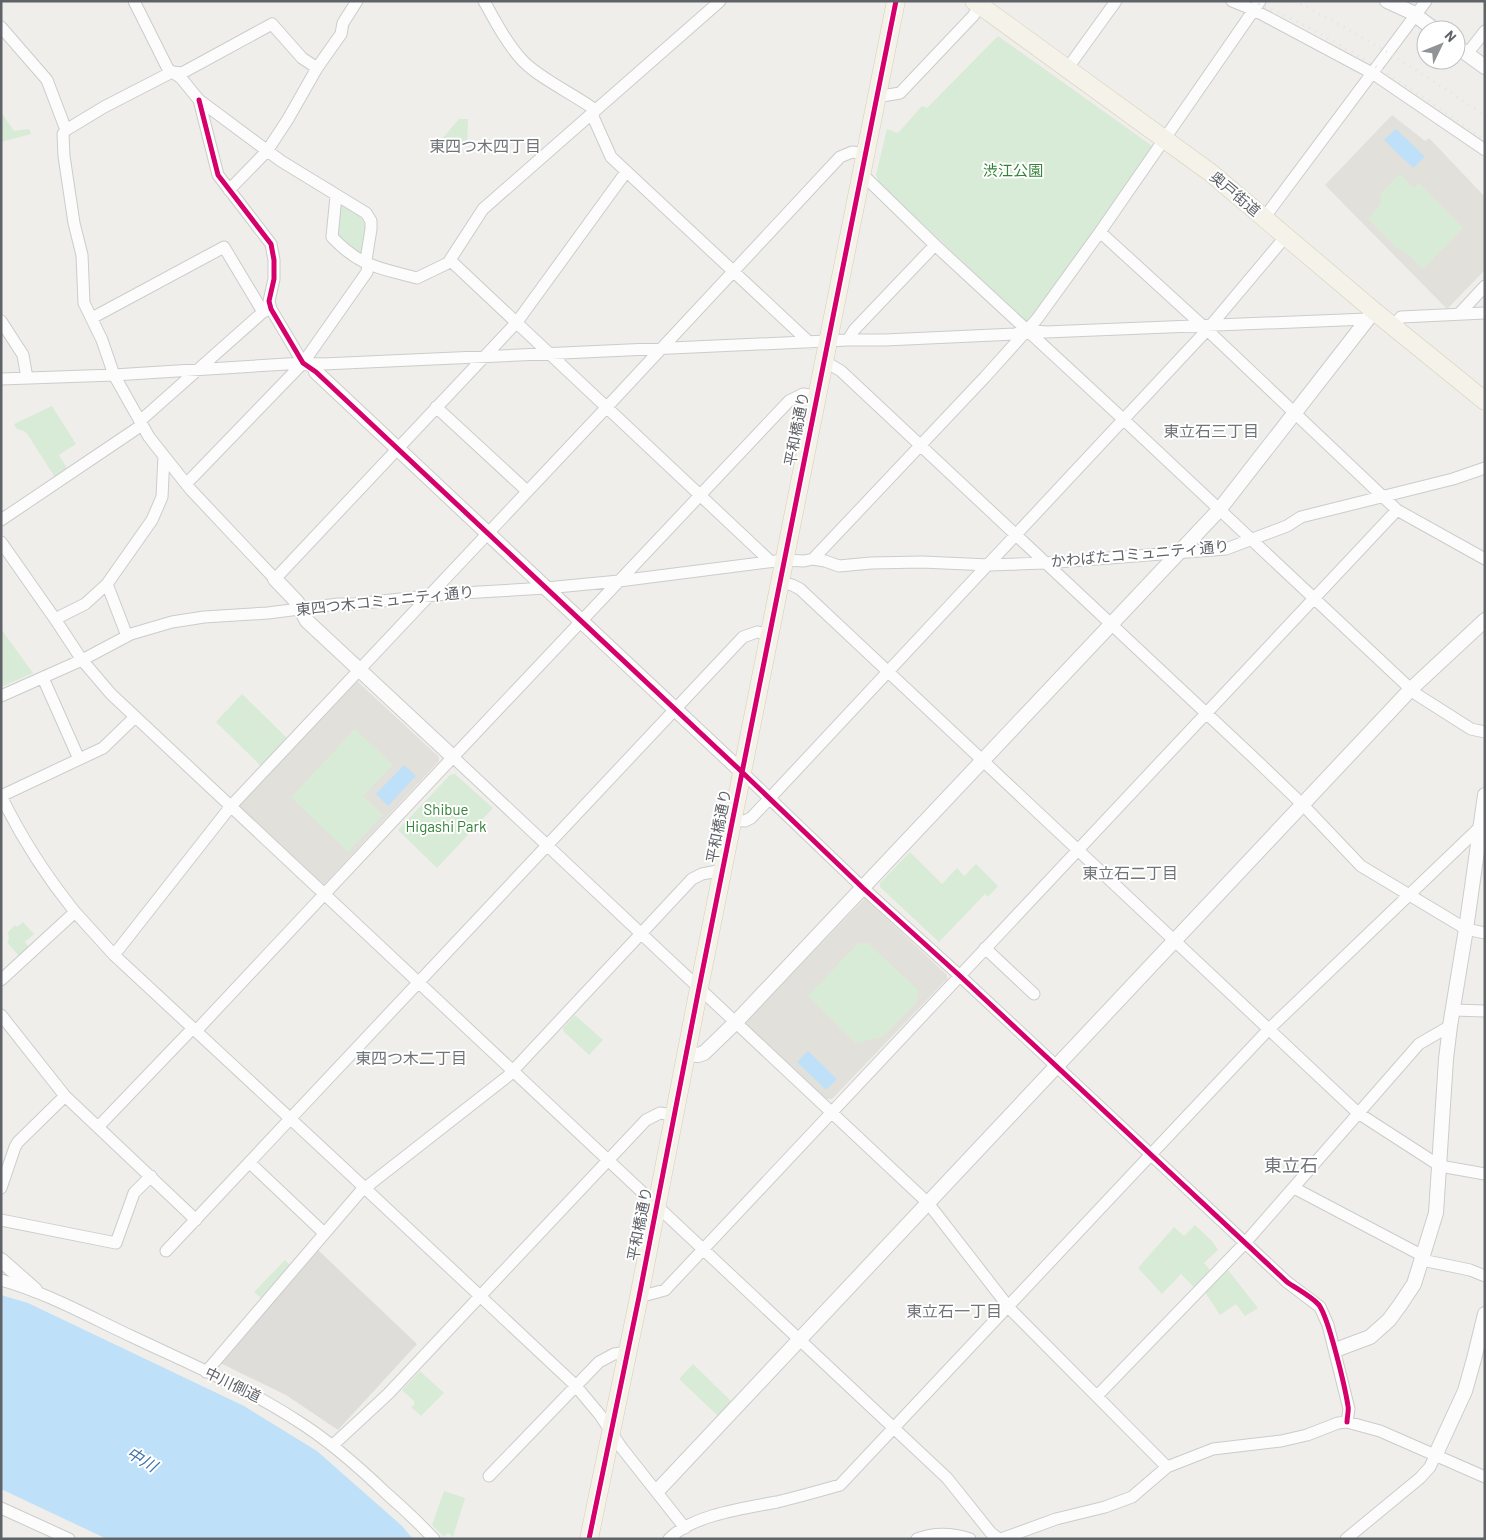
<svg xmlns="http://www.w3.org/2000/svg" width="1486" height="1540" font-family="Barlow,'Noto Sans JP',sans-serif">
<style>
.industrial{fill:#dfddda}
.education{fill:#e2e0da}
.green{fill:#d8ebd6}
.water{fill:#bfe0f9}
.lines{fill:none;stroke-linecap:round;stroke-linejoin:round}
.minor-casing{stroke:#cbcccc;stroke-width:13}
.tertiary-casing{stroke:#cbcccc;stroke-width:16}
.primary-casing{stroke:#d7ceb8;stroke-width:19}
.minor{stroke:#fdfcfc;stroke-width:11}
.tertiary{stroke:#fdfcfc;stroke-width:14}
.primary{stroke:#f4f2e9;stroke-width:18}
.rail{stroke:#e4e4e4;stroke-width:3;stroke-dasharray:1 6;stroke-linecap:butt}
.cycleway-casing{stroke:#fff;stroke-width:8}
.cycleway{stroke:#d6006c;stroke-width:5}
.labels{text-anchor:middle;stroke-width:4;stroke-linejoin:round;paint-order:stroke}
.park-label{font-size:15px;fill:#348238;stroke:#fff}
.street-label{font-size:15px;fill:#5f6368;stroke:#fff}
.neighbourhood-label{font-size:16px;fill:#70757a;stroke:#fff}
.water-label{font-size:16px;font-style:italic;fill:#4174aa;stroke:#fff}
.quarter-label{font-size:18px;fill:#70757a;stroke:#fff}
</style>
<rect width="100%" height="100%" fill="#efeeea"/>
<!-- industrial -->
<path class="industrial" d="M 318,1250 L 417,1344 L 338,1430 L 286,1395 L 220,1363 Z"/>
<!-- education -->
<path class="education" d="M 1392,115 L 1425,141 L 1429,138 L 1485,197 L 1485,270 L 1447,309 L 1325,185 Z
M 357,681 L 439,757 L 439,761 L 324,885 L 238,806 Z
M 865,898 L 947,975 L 947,979 L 832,1099 L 826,1099 L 745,1023 Z"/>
<!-- green -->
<path class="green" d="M 998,36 L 1155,148 L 1028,324 L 879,182 L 876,175 L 887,129 L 898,133 L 922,106 L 927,108 Z
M 1,112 L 14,131 L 29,129 L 31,134 L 1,142 Z
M 459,119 L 468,119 L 467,145 L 445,152 L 439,145 L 440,141 Z
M 1400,174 L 1414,188 L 1419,183 L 1463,228 L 1423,269 L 1410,256 L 1397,248 L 1368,219 L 1380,205 L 1381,193 Z
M 340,205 C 370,218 368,227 363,256 L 336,236 Z
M 52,406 L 76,444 L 59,455 L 68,470 L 56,477 L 54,476 L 28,435 L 24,431 L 17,429 L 14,424 Z
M 1,629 L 33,673 L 1,687 Z
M 242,694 L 287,738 L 261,766 L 216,722 Z
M 355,729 L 393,765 L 363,796 L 383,815 L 348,852 L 291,797 Z
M 455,774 L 493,808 L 437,868 L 398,830 L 450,775 Z
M 910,852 L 942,884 L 957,868 L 964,876 L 976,864 L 998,886 L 988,897 L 985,894 L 939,942 L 880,887 L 880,883 Z
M 23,922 L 34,934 L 25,942 L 29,947 L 19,956 L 7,942 L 9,940 L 8,932 L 15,925 L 17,927 Z
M 858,943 L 868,943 L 918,990 L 917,1002 L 883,1037 L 856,1043 L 808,996 Z
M 575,1015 L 603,1040 L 589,1055 L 564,1032 L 563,1028 Z
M 1195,1225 L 1212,1241 L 1218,1250 L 1204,1263 L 1210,1270 L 1194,1287 L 1181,1274 L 1162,1294 L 1138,1268 L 1174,1227 L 1184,1236 Z
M 285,1260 L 290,1265 L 261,1298 L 254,1292 Z
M 1228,1270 L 1258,1308 L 1245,1316 L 1236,1304 L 1220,1315 L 1205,1292 Z
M 693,1364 L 732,1402 L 719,1417 L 679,1379 Z
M 420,1371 L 444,1393 L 421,1416 L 411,1407 L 414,1405 L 414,1401 L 402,1390 Z
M 444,1491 L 465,1498 L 453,1537 L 448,1533 L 444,1537 L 432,1525 Z"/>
<!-- water -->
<path class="water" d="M 1396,129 L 1425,157 L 1413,168 L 1384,140 Z
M 404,765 L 416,776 L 388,806 L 376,794 Z
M 808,1051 L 837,1079 L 826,1090 L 797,1062 Z
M 1,1295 L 28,1303 L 244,1406 L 317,1451 L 402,1526 L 413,1539 L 107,1539 L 1,1489 Z"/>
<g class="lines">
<!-- minor casing -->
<g class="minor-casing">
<path id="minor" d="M 134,1 L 168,69 L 181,78 L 199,100 L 281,161 L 366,213 L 371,221 L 371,229 L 366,260 L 368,265 L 367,272 L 303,363 L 186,484
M 484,1 C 495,21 507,44 523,61 C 538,77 571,93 591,107 L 594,119 L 611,157 L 810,343
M 1232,1 L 1254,10 L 1372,73 L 1485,150
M 1,27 L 47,80 L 66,130 L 63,134 L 64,156 L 74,223 L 82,255 L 84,303 L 102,340 L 114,375 L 149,437 L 164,456 L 191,490 L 275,579 L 517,322 L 626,172
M 1467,54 L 1485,31
M 1067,69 L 1116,1
M 876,97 L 900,93 L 973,16 L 980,6
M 199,100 L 218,175 L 271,244 L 274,260 L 274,279 L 269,301 L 271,309 L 303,363 L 307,365
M 66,130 L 104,107 L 172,72 L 182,73 L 272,24 L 302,58 L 317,68
M 862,174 L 935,245 L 1123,419 L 1416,694 L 1471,729 L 1485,732
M 229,190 L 267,151 L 288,119 L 317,68 L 341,34 L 343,23 L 357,1
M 336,196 L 332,237 C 360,267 380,268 417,278 L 448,263 L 483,209 L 720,1
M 1264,218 L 1426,1
M 1100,232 L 1203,326 L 1397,510 L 1485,559
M 451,261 L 770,561
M 1459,314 L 1485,286
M 92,318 L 224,247 L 263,312
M 1,321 L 23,355 L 27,378
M 1393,326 L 1401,317 L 1485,313
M 848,340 L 854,330 L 935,245
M 824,361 L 841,371 L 1254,758 L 1303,805 L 1361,866 L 1466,929 L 1485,933
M 1,379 L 114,375 L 303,363 L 323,364 L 848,340 L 885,340 L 1015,334 L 1027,330 L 1046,332 L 1367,319
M 816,396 L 803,394 L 789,401 L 453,757 L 928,1203 L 1011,1310 L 1167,1467
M 436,407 L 527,491
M 140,421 L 263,312 L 269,309
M 1,520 L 142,425
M 1,542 L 55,619 L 82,660 L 111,694 L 947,1478 L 991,1533 L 999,1539
M 813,559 L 985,377 L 1037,319 L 1100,232 L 1260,1
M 780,582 L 792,585 L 800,589 L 1358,1113 L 1440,1166 L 1485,1174
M 107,584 L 127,636
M 55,619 L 85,604 L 107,584 L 152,520 L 162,497 L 164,456
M 43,678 L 79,759
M 1,696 L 82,660 L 131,634 L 172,622 L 204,617 L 268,613 L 338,604 L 355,604 L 445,594 L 546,588 L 619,581 L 784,560 L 804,561 L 813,559 L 825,561 L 839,566 L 871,563 L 922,562 L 989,565 L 1045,563 L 1226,549 L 1287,526 L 1301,517 L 1453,479 L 1485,468
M 742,772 L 863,888 L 959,975 L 1287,1282 L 1320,1307 L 1328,1325 L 1349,1409 L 1347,1422
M 1,796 C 21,837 46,876 75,912 L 1,980
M 1,796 L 103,748 L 135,717
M 732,820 L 745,821 L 751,818 L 770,798 L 1207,330 L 1286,236
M 75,912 L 114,955 L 337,1162 L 575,1385 L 600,1415 L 621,1447 L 685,1528
M 985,948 L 1034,994
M 114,955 L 231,806 L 606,408 L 840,157 L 852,152 L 866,154
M 1453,1010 L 1485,1011
M 1,1015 L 65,1096 L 196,1220
M 196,1031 L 453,757
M 98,1127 L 193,1028
M 250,1163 L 324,1233
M 1,1188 L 15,1147 L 18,1142 L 65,1096
M 1294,1188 L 1423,1256
M 1,1220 L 116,1243 L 134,1193 L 151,1176
M 166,1251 L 743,637 L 757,632 L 769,634
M 1422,1260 L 1470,1270 L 1485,1276
M 1,1280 C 48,1293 90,1317 133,1337 C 188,1363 245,1387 296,1420 C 330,1441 359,1467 387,1494 C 403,1508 419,1523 434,1539
M 639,1297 L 665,1290 L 1397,510
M 206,1372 L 360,1192 L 508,1076 L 692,879 L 702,874 L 723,870
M 1097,1396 L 1245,1243 L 1419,1044 L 1450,1026
M 333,1445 L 388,1394 L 646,1120 L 660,1113 L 674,1115
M 489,1476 L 599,1362 L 614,1354 L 628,1352
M 1,1508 L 69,1539
M 669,1539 C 692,1515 745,1508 777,1502 C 798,1497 819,1491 840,1485 L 1269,1029 L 1480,827
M 917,1539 C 935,1532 952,1533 970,1539
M 1001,1539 L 1056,1519 L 1105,1507 L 1132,1497 L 1167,1467 L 1213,1449 L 1281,1441 L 1307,1435 L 1338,1423 L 1347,1422 L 1380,1431 L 1485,1477
M 1346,1539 L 1420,1478 L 1430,1467 L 1435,1456"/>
</g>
<!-- tertiary casing -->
<g class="tertiary-casing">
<path id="tertiary" d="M 1387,1 L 1411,12 L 1435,30
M 1456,46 L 1485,67
M 316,372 L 742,772
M 275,579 L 297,602 L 307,621 L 453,757
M 686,1054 L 698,1055 L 704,1053 L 735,1023 L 1219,510 L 1374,311
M 1,1260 L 35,1290
M 1338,1349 L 1370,1337 L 1389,1320 L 1400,1305 L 1414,1284 L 1436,1213 L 1446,1059 L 1450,1026 L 1466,929 L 1485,795
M 1435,1456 L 1465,1391 L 1474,1359 L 1485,1314
M 660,1488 L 1411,689 L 1485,620"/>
</g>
<!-- primary casing -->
<g class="primary-casing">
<path id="primary" d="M 974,1 L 1211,173 L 1374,311 L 1485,401
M 589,1539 L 639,1297 L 699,988 L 896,1"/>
</g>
<!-- minor -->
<use href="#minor" class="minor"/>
<!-- tertiary -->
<use href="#tertiary" class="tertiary"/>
<!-- primary -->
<use href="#primary" class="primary"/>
<!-- rail -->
<path class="rail" d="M 1252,1 C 1336,36 1410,88 1485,140
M 1294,1 C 1361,34 1423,73 1485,116"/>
<!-- cycleway casing -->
<g class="cycleway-casing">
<path id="cycleway" d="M 199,100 L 218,175 L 271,244 L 274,260 L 274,279 L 269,301 L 271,309 L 303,363 L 316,372 L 742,772 L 863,888 L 959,975 L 1287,1282 C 1297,1289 1311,1296 1319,1305 C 1329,1319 1345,1387 1348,1406 C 1349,1411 1347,1417 1347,1422
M 589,1539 L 639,1297 L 699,988 L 896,1"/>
</g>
<!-- cycleway -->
<use href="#cycleway" class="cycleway"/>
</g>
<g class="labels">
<!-- park labels -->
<g class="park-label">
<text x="1013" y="176">渋江公園</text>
<text x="446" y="815">Shibue<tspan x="446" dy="17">Higashi Park</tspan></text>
</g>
<!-- street labels -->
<g class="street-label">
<text transform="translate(1235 194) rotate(40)" y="5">奥戸街道</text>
<text transform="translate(797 429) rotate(-79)" y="5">平和橋通り</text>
<text transform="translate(1140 554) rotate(-5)" y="5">かわばたコミュニティ通り</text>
<text transform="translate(385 601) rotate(-6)" y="5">東四つ木コミュニティ通り</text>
<text transform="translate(719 826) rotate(-79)" y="5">平和橋通り</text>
<text transform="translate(640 1224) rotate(-79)" y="5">平和橋通り</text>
<text transform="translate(233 1385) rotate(26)" y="5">中川側道</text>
</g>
<!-- neighbourhood labels -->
<g class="neighbourhood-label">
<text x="485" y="152">東四つ木四丁目</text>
<text x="1211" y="437">東立石三丁目</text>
<text x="1130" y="879">東立石二丁目</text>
<text x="411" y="1064">東四つ木二丁目</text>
<text x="954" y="1317">東立石一丁目</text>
</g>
<!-- water labels -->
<g class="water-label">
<text transform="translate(142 1459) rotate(31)" y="6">中川</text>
</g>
<!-- quarter labels -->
<g class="quarter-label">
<text x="1291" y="1172">東立石</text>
</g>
</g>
<!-- border -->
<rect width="1486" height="1540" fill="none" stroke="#5f6368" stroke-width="5"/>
<!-- north arrow -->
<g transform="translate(1441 45) rotate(47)"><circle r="24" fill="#ffffff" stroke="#bfc1c3"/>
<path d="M0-4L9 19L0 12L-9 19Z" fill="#919496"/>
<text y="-8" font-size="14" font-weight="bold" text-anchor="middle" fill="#5f6368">N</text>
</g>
</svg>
